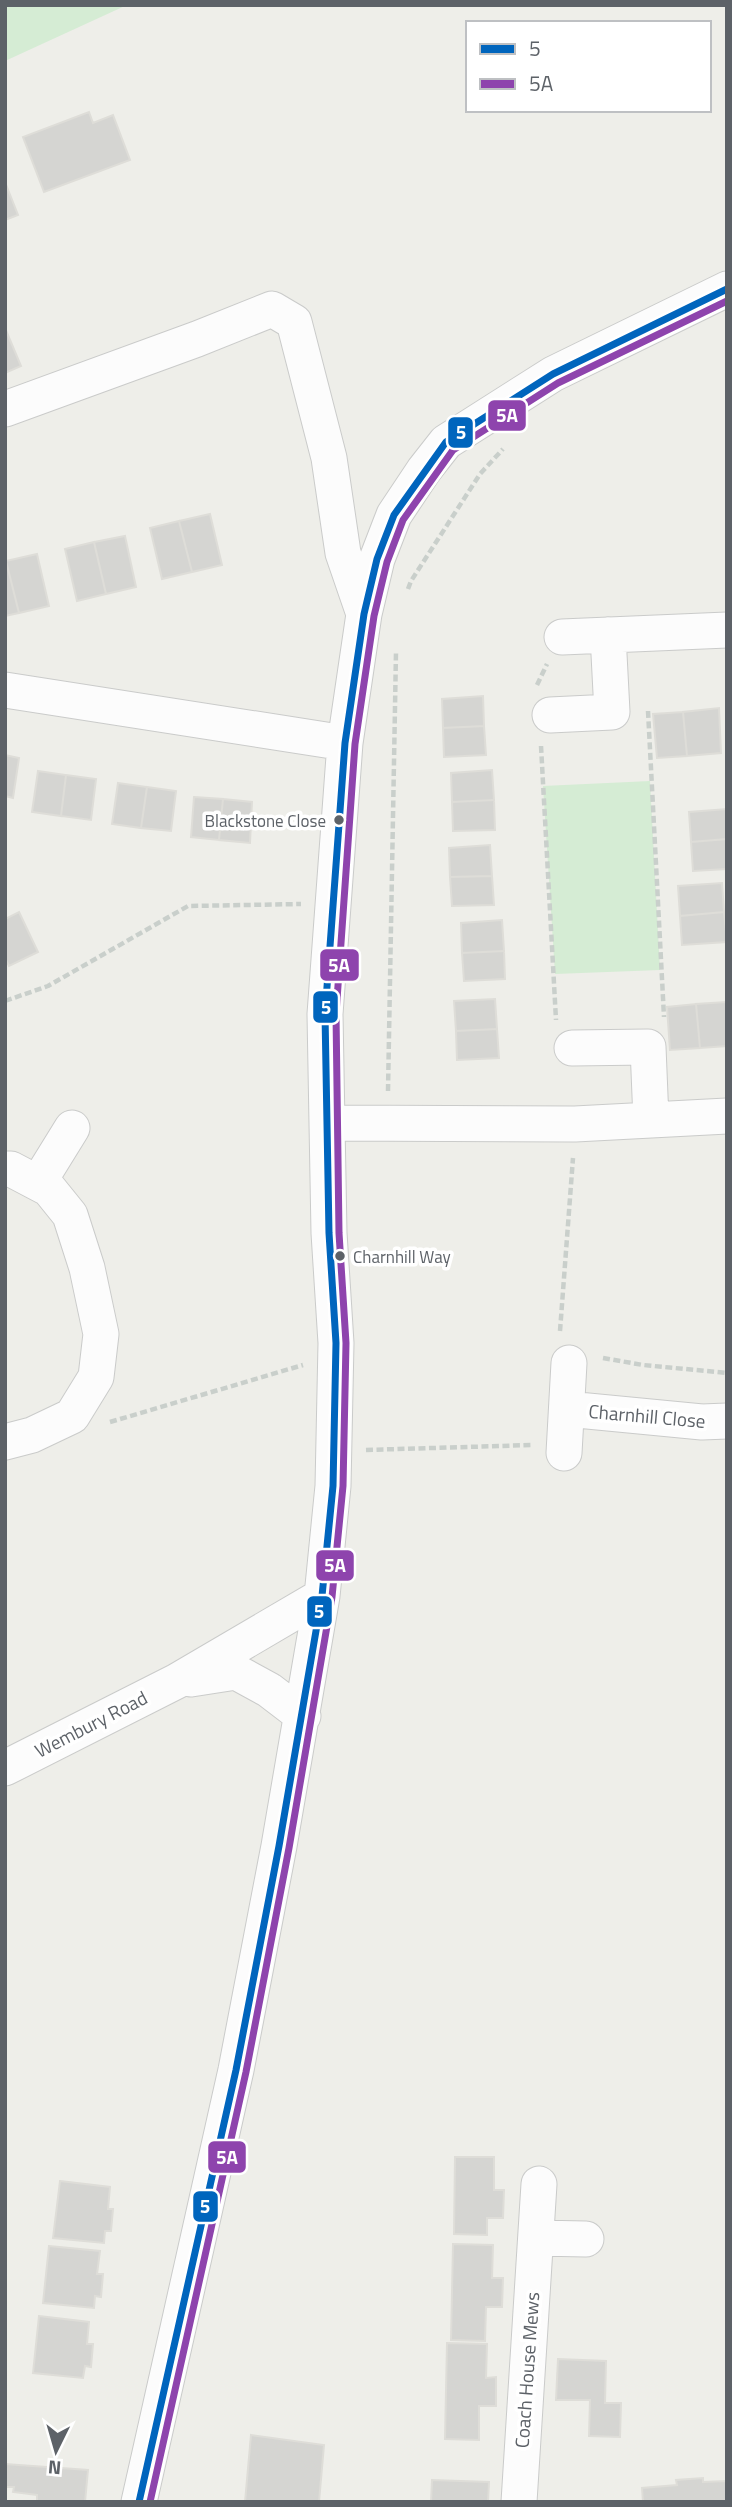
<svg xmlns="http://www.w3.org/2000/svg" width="732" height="2507" font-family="'Titillium Web',sans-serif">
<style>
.green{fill:#d5ecd4}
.building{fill:#d5d5d2;stroke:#deddd8;stroke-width:2}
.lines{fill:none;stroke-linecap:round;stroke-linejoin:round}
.minor-casing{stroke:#cacbca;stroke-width:37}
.path{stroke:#c9cfcb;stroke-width:4.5;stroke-dasharray:7 3.5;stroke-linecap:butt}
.minor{stroke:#fcfcfc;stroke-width:35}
.bus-1-casing{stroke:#fff;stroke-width:12}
.bus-2-casing{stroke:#fff;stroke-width:12}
.bus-1{stroke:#0065bd;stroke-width:7}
.bus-2{stroke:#8e44ad;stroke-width:7}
.bus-dot{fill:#5d6268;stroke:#fff;stroke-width:2.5}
.labels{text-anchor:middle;stroke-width:7;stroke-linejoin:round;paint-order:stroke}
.bus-label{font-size:17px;fill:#5d6268;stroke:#fff;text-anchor:end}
.street-label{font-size:19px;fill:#5d6268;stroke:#fff}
.line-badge{stroke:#fff;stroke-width:2.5}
.badge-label{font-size:19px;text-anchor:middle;font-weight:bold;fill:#fff}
</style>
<rect width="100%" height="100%" fill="#eeeee9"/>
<!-- green -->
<path class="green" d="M 5,5 L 127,5 L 5,61 Z
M 650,781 L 660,970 L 555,974 L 543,786 Z"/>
<!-- building -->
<path class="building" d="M 89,112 L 93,123 L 113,115 L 130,160 L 44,192 L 23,137 Z
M 5,182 L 18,215 L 5,220 Z
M 5,328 L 21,366 L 5,373 Z
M 210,514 L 222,565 L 192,572 L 179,521 Z
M 179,521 L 192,572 L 162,579 L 150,528 Z
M 125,536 L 136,587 L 106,594 L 94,542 Z
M 94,542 L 106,594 L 77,601 L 65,549 Z
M 37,554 L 49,606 L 19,613 L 6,561 Z
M 6,561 L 19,613 L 5,616 L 5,562 Z
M 483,696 L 484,726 L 443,728 L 442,699 Z
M 719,708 L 721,753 L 687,756 L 683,712 Z
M 683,712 L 687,756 L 657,758 L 653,714 Z
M 484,726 L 486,755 L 444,757 L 443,728 Z
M 5,755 L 19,758 L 13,798 L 5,796 Z
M 492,770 L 494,800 L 452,802 L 451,773 Z
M 38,771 L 66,775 L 61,816 L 32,812 Z
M 66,775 L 96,779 L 91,820 L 61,816 Z
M 118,783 L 147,787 L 141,828 L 112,824 Z
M 147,787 L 176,791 L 171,831 L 141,828 Z
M 194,797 L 223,799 L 219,840 L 191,837 Z
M 223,799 L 252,802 L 250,843 L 219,840 Z
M 494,800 L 495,830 L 453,831 L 452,802 Z
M 727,809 L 727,839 L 691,842 L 689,812 Z
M 727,839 L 727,869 L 693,871 L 691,842 Z
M 490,845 L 492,876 L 450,877 L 449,848 Z
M 492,876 L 494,905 L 452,906 L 450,877 Z
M 722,883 L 724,912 L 680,916 L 678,886 Z
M 19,912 L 38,952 L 9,966 L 5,958 L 5,919 Z
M 724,912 L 727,942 L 682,945 L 680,916 Z
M 502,920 L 504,951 L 462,953 L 461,923 Z
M 504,951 L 505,979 L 464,981 L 462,953 Z
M 495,999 L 497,1029 L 456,1031 L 454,1001 Z
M 726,1002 L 727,1046 L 700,1048 L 696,1004 Z
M 696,1004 L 700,1048 L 670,1050 L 667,1007 Z
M 497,1029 L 499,1058 L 457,1060 L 456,1031 Z
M 455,2157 L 494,2157 L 494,2190 L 504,2190 L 503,2218 L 487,2218 L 487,2235 L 454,2234 Z
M 60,2181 L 110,2187 L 108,2209 L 113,2209 L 111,2231 L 105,2231 L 104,2243 L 53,2238 Z
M 453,2244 L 493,2245 L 492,2278 L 503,2278 L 502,2307 L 486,2307 L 485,2341 L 451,2340 Z
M 49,2246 L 100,2251 L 97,2274 L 103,2274 L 101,2297 L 95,2296 L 94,2308 L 43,2303 Z
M 39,2316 L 89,2322 L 87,2344 L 93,2344 L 91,2367 L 85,2366 L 83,2378 L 33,2373 Z
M 447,2343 L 487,2344 L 486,2378 L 496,2377 L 496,2406 L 479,2406 L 479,2440 L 445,2439 Z
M 558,2359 L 606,2361 L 605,2403 L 621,2403 L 620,2437 L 589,2436 L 590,2400 L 556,2400 Z
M 251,2435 L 324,2445 L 319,2502 L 245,2502 Z
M 5,2464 L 88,2470 L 85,2502 L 37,2502 L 37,2495 L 13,2492 L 14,2487 L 5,2487 Z
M 703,2478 L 703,2482 L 727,2481 L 727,2502 L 643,2502 L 642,2488 L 677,2485 L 676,2480 Z
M 432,2480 L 489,2482 L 488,2502 L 431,2502 Z"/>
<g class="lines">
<!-- minor casing -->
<g class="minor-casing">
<path id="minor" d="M 5,409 L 197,339 L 272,309 L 294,322 L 329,458 L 343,553 L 364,614
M 562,637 L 727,630
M 5,690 L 345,743
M 550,715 L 612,712 L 608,635
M 572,1048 L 648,1047 L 651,1120
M 327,1123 L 575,1124 L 727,1116
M 5,1169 L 11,1169 L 49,1189 L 70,1215 L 87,1268 L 101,1334 L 96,1377 L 72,1416 L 32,1435 L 5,1442
M 38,1183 L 72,1128
M 567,1409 L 702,1422 L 727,1421
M 564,1453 L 569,1363
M 191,1679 L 236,1672 L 269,1690 L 303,1716
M 5,1768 L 177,1681 L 322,1596
M 536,2238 L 586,2239
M 139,2502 L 236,2070 L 279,1846 L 322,1596 L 333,1486 L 336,1343 L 329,1233 L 325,1014 L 345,743 L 364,614 L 377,559 L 394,515 L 424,470 L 446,442 L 553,374 L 727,289
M 519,2502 L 539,2184"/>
</g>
<!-- path -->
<path class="path" d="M 5,6 L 6,5
M 408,589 L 411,581 L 480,474 L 503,449
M 537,685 L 547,664
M 648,711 L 664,1017
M 541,746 L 556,1020
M 5,1001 L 48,986 L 188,906 L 301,904
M 388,1091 L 396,652
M 560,1331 L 573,1158
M 603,1358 L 643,1365 L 727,1373
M 110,1422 L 303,1365
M 366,1450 L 532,1445"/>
<!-- minor -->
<use href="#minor" class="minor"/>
<!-- bus-1 casing -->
<g class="bus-1-casing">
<path id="bus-1" d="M 139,2502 L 236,2070 L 279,1846 L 322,1596 L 333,1486 L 336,1343 L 329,1233 L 325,1014 L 345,743 L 364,614 L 377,559 L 394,515 L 446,442 L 553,374 L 727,289"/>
</g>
<!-- bus-2 casing -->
<g class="bus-2-casing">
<path id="bus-2" d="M 150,2502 L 246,2072 L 289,1848 L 332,1597 L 343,1486 L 346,1343 L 339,1233 L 336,1014 L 355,744 L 374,616 L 387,562 L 403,520 L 453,450 L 558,383 L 727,301"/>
</g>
<!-- bus-1 -->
<use href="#bus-1" class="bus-1"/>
<!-- bus-2 -->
<use href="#bus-2" class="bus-2"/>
</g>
<!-- markers -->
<g class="bus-dot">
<circle cx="339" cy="820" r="6"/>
<circle cx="340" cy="1256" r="6"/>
</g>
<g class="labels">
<!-- bus labels -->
<g class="bus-label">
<text x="326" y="827">Blackstone Close</text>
<text x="353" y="1263" text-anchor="start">Charnhill Way</text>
</g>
<!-- street labels -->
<g class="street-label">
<text transform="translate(647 1416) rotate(5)" y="7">Charnhill Close</text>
<text transform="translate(91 1724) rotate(-27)" y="7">Wembury Road</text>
<text transform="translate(527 2370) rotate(-86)" y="7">Coach House Mews</text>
</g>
</g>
<g class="line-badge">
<rect x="487" y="399" width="40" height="33" rx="7" fill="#8e44ad"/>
<rect x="447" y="416" width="27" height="33" rx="7" fill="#0065bd"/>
<rect x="319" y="948" width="41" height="34" rx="7" fill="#8e44ad"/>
<rect x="312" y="990" width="27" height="34" rx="7" fill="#0065bd"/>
<rect x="315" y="1549" width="40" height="33" rx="7" fill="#8e44ad"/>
<rect x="306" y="1595" width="27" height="33" rx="7" fill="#0065bd"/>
<rect x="207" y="2140" width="40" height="34" rx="7" fill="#8e44ad"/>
<rect x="192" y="2190" width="27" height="33" rx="7" fill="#0065bd"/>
</g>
<g class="badge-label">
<text x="507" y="422">5A</text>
<text x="461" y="439">5</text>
<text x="339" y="972">5A</text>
<text x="326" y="1014">5</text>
<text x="335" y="1572">5A</text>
<text x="319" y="1618">5</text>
<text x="227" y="2164">5A</text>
<text x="205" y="2213">5</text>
</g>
<!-- border -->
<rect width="732" height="2507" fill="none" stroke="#5d6268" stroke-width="14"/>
<!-- legend -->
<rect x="466" y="21" width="245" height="91" fill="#ffffff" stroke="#bec0c3" stroke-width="2"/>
<rect x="480" y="44" width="35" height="10" fill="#0065bd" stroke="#bec0c3" stroke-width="2"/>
<text x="529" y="56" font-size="21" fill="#5d6268">5</text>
<rect x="480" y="79" width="35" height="10" fill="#8e44ad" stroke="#bec0c3" stroke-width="2"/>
<text x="529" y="91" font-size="21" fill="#5d6268">5A</text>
<!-- north arrow -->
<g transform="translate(56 2451) rotate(185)" stroke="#ffffff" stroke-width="5" paint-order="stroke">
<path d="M0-5L12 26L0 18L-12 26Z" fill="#5d6268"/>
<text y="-10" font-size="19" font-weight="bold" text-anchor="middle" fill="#5d6268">N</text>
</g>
</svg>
